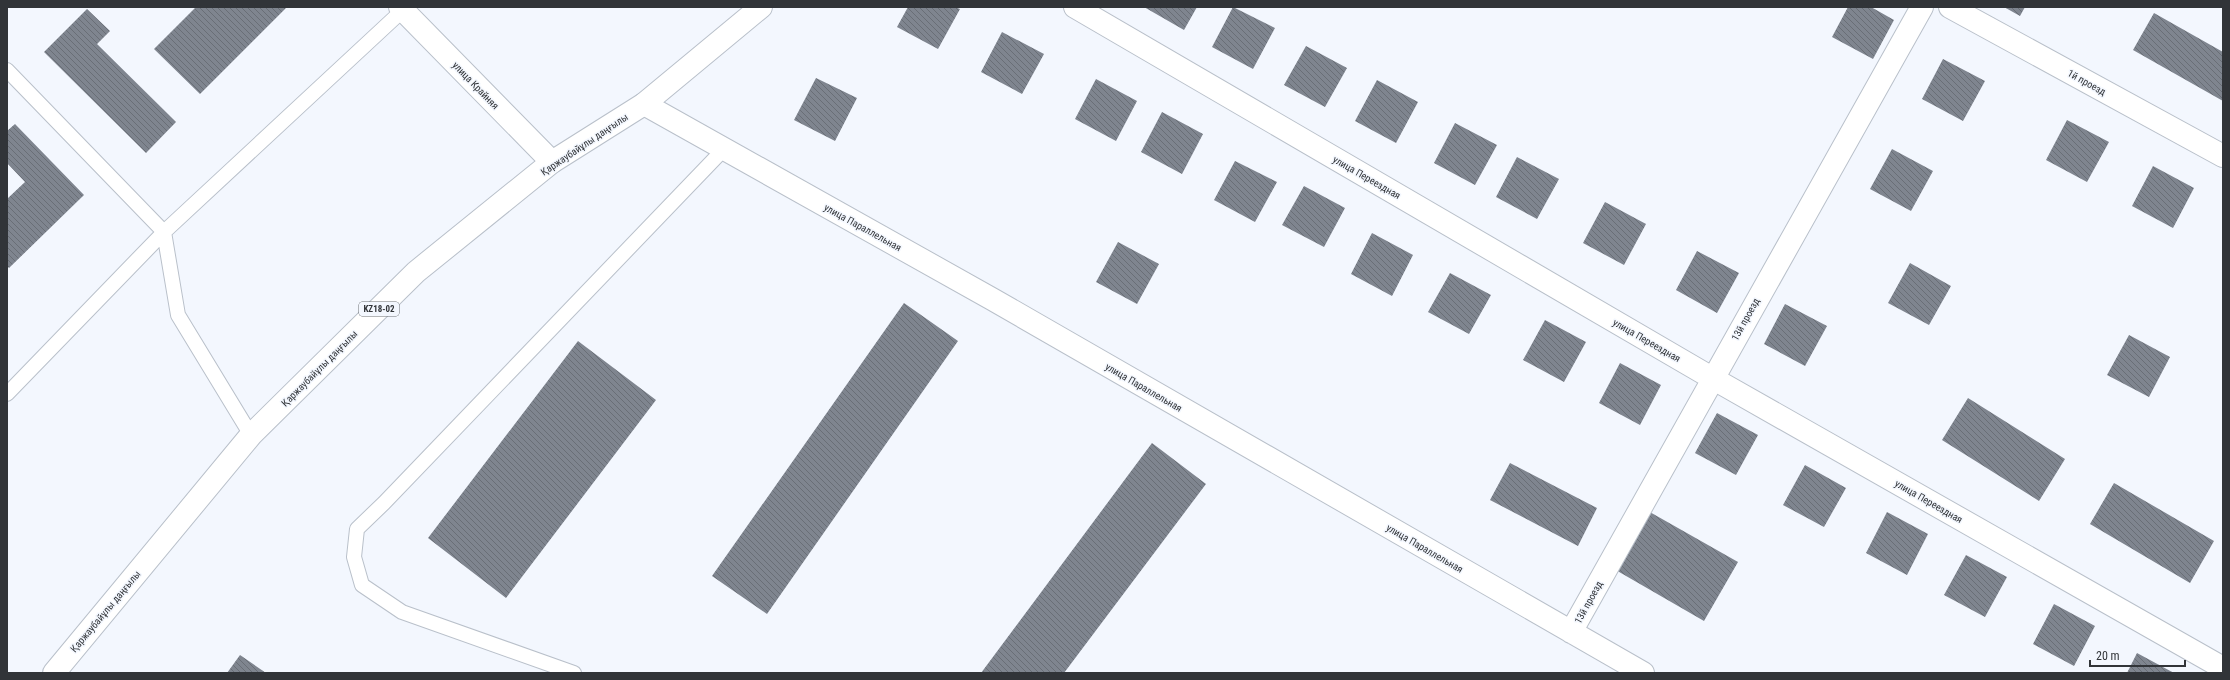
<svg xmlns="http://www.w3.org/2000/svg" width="2230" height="680" font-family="'Roboto Condensed',sans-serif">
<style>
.building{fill:url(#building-back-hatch)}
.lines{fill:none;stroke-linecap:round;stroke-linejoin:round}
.service-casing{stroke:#b9c0ca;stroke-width:16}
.minor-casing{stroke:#b9c0ca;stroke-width:24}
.trunk-casing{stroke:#b9c0ca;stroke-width:24}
.service{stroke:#fff;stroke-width:14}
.minor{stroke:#fff;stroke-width:22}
.trunk{stroke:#fff;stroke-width:22}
.labels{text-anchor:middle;stroke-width:3;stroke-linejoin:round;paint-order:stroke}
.shield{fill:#f3f7fe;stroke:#6b6e73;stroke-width:1}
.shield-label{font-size:9px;font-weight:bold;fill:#313438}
.street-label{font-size:10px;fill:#313438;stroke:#f3f7fe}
</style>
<defs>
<pattern id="building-back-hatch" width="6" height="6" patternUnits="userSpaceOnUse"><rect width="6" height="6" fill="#7f858f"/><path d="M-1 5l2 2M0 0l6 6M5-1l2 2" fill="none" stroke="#696e76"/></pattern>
</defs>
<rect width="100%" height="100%" fill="#f3f7fe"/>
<!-- building -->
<path class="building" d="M 196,7 L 287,7 L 200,94 L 154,49 Z
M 908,7 L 955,7 L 960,9 L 938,49 L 897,27 Z
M 1144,7 L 1197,7 L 1184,30 Z
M 1233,7 L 1275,28 L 1253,69 L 1212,47 Z
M 1848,7 L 1871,7 L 1894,20 L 1873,59 L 1832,37 Z
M 2004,7 L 2025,7 L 2020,16 Z
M 87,9 L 110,31 L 97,44 L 176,122 L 146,153 L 44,52 Z
M 2154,13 L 2223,52 L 2223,101 L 2133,50 Z
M 1002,32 L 1044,54 L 1022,94 L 981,72 Z
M 1306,46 L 1347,68 L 1325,107 L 1284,85 Z
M 1943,59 L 1985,81 L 1963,121 L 1922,99 Z
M 816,78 L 857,98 L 835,141 L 794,120 Z
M 1096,79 L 1137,101 L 1116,141 L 1075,119 Z
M 1377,80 L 1418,102 L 1396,143 L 1355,121 Z
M 1162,112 L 1203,134 L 1182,174 L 1141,152 Z
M 2067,120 L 2109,142 L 2087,182 L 2046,160 Z
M 1455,123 L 1497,145 L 1475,185 L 1434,163 Z
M 15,124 L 84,195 L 9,268 L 7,266 L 7,199 L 25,182 L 7,163 L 7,131 Z
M 1892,149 L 1933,171 L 1911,211 L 1870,189 Z
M 1517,157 L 1559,179 L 1537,219 L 1496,197 Z
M 1235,161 L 1277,182 L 1255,222 L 1214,200 Z
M 2153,166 L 2194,188 L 2173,228 L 2132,206 Z
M 1304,186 L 1345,208 L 1324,247 L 1282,225 Z
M 1605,202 L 1646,224 L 1624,265 L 1583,243 Z
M 1372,233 L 1413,255 L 1392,296 L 1351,274 Z
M 1118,242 L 1159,264 L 1137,304 L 1096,282 Z
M 1697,251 L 1739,273 L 1717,313 L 1676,290 Z
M 1910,263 L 1951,286 L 1929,325 L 1888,303 Z
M 1450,273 L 1491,295 L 1469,334 L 1428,312 Z
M 904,303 L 958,341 L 767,614 L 712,576 Z
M 1785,304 L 1827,326 L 1805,366 L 1764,344 Z
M 1545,320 L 1586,342 L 1564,382 L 1523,360 Z
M 2129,335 L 2170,357 L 2149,397 L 2107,375 Z
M 578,341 L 656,400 L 506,598 L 428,538 Z
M 1620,363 L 1661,385 L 1640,425 L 1599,403 Z
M 1968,398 L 2065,459 L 2039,501 L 1942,440 Z
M 1717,413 L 1758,435 L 1736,475 L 1695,453 Z
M 1152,443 L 1206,484 L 1064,673 L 981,673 Z
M 1510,463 L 1597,508 L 1578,546 L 1490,500 Z
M 1805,465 L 1846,488 L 1824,527 L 1783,505 Z
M 2114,483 L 2214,541 L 2190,583 L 2090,524 Z
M 1648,511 L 1738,562 L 1704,621 L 1614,569 Z
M 1887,512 L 1928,534 L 1907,575 L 1866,553 Z
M 1966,555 L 2007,577 L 1985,617 L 1944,595 Z
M 2054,604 L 2095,626 L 2074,666 L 2033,644 Z
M 2137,653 L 2174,673 L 2127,673 Z
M 240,655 L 266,673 L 227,673 Z"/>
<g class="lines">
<!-- service casing -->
<g class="service-casing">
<path id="service" d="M 7,70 L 164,232 L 178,315 L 251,435
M 7,394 L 164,232 L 403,10
M 574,673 L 402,612 L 362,585 L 354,557 L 357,529 L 384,503 L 724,149"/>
</g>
<!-- minor casing -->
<g class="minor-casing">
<path id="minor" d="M 400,7 L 552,162
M 1075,7 L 1712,378 L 2223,668
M 1950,7 L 2223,156
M 644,104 L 992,299 L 1643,673
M 1571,632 L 1922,7"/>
</g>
<!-- trunk casing -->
<g class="trunk-casing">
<path id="trunk" d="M 54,673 L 251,435 L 416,272 L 552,162 L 644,104 L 761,7"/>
</g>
<!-- service -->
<use href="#service" class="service"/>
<!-- minor -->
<use href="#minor" class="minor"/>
<!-- trunk -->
<use href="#trunk" class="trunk"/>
</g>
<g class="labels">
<!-- shield labels -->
<rect class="shield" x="359" y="302" width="40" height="14" rx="3"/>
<g class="shield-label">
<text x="379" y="312">KZ18-02</text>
</g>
<!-- street labels -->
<g class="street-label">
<text transform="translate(2087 82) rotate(29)" y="4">1й проезд</text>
<text transform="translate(476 85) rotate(46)" y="4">улица Крайняя</text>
<text transform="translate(584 144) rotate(-34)" y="4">Қаржаубайұлы даңғылы</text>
<text transform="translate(1367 177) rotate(30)" y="4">улица Переездная</text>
<text transform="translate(863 227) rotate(29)" y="4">улица Параллельная</text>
<text transform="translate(1745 319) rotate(-61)" y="4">13й проезд</text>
<text transform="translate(1647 340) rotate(30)" y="4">улица Переездная</text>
<text transform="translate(319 368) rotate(-45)" y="4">Қаржаубайұлы даңғылы</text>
<text transform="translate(1144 387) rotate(30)" y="4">улица Параллельная</text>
<text transform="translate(1929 501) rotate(30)" y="4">улица Переездная</text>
<text transform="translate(1425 548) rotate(30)" y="4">улица Параллельная</text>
<text transform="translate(1588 602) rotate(-61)" y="4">13й проезд</text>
<text transform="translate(105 611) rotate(-50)" y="4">Қаржаубайұлы даңғылы</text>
</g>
</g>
<!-- border -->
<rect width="2230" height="680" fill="none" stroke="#313438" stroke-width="16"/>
<!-- scale -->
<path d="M2090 660v6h95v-6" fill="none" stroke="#313438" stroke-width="2"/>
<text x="2096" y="660" font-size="12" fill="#313438" stroke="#f3f7fe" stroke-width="3" paint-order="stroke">20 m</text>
</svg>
